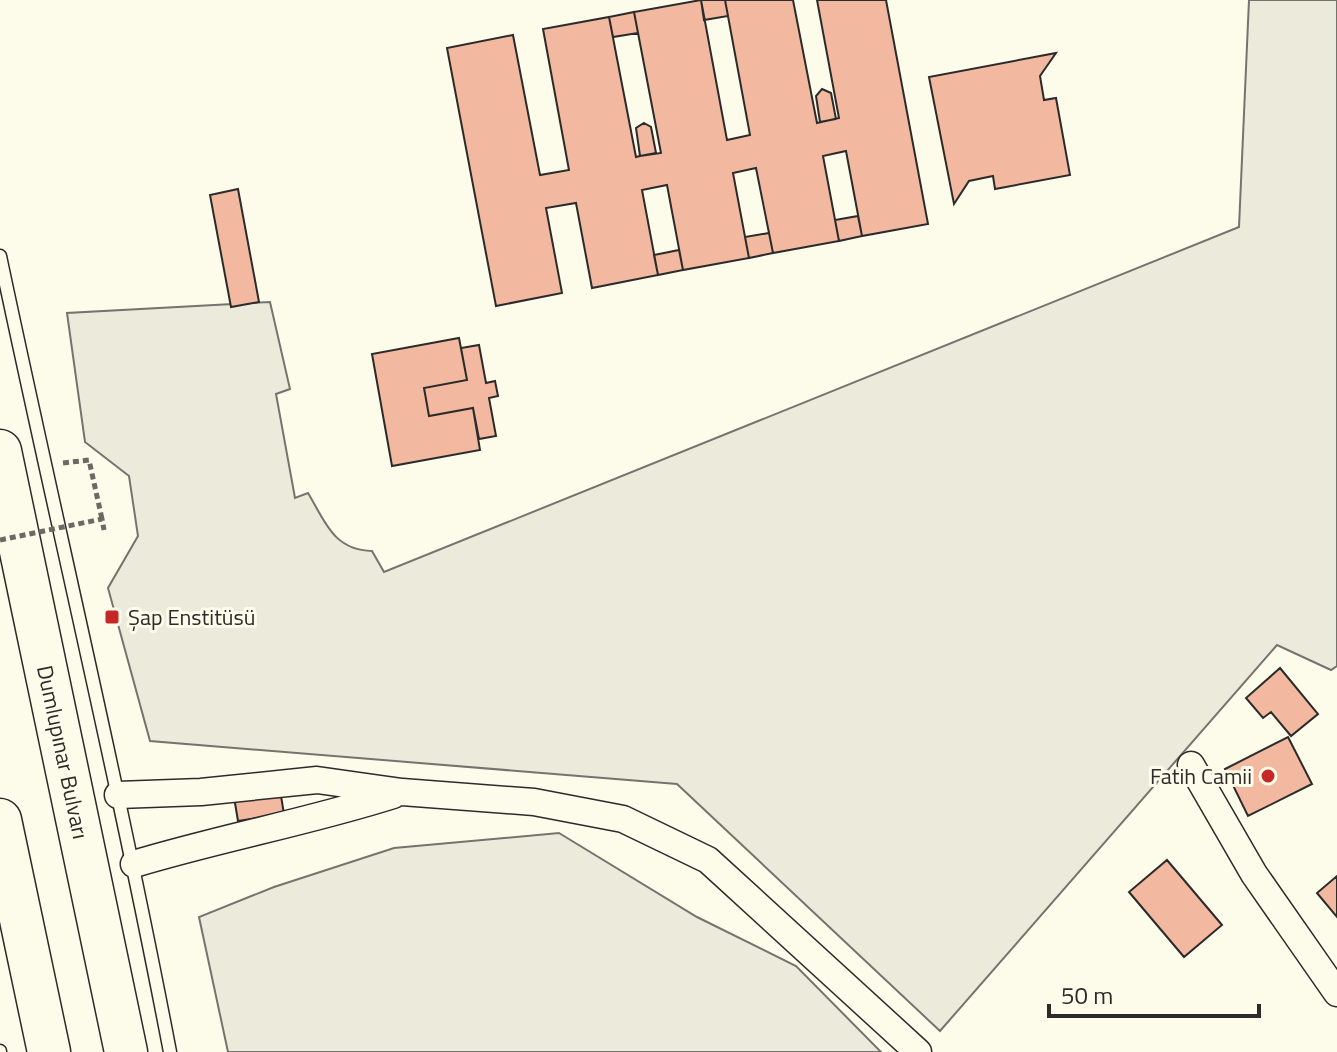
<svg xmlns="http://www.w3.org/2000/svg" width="1337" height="1052" font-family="'Titillium Web',sans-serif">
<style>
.green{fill:#ecebdb;stroke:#74746e;stroke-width:2}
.building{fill:#f2b8a0;stroke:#2b2b2b;stroke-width:2}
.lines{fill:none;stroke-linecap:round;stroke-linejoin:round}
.service-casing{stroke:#2b2b2b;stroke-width:15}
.minor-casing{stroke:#2b2b2b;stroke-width:29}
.trunk-casing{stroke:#2b2b2b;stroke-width:45}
.path{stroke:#6a6964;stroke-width:5;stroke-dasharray:6 4;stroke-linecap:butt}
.service{stroke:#fdfbea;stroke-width:12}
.minor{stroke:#fdfbea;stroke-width:26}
.trunk{stroke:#fdfbea;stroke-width:42}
.path-bridge{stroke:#6a6964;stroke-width:5;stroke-dasharray:6 4;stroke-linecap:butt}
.poi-dot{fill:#c62828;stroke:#fdfbea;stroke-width:3}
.labels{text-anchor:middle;stroke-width:6;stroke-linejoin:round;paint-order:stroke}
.poi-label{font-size:22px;fill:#2b2b2b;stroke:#fdfbea;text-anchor:start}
.street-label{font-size:22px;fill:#2b2b2b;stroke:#fdfbea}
</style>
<rect width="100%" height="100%" fill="#fdfbea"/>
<!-- green -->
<path class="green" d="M 1249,0 L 1337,0 L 1337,666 L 1331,670 L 1277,645 L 940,1031 L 677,784 L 150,741 L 108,588 L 138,536 L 129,476 L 85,442 L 67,313 L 270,302 L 290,389 L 276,394 L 295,498 L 308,493 C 325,521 333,550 372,551 L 384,572 L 1239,227 Z
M 559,833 L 697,917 L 796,966 L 881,1052 L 228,1052 L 199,917 L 274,887 L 394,848 Z"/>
<!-- building -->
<path class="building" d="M 701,0 L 725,0 L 728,16 L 704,20 Z
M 701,0 L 727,140 L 750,135 L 725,0 L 793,0 L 817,123 L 839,118 L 817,0 L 886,0 L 928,224 L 862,236 L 846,151 L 823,156 L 839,241 L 773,253 L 756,168 L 733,173 L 749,258 L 683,270 L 667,185 L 642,190 L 658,275 L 592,288 L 576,203 L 546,208 L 562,293 L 496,306 L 447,48 L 513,35 L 540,175 L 569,170 L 543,29 L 609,17 L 636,157 L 640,156 L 661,153 L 634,12 Z
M 634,12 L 638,33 L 613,37 L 609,17 Z
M 1056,53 L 1040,76 L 1044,100 L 1056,98 L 1070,175 L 995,189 L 993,176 L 969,181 L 954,204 L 929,77 Z
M 822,89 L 831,93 L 836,119 L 820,122 L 816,96 Z
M 644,123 L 651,127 L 656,153 L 640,156 L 636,128 Z
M 238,189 L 259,302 L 231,307 L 210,195 Z
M 858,216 L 862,236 L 839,241 L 835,220 Z
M 769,233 L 773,253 L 749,258 L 745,237 Z
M 679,250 L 683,270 L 658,275 L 654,255 Z
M 459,338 L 467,380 L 424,388 L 429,416 L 473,408 L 480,450 L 392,466 L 372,354 Z
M 479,345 L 486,383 L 495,381 L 498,396 L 489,398 L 496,436 L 479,439 L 473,408 L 429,416 L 424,388 L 467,380 L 461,348 Z
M 1280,668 L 1318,714 L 1291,736 L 1271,712 L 1263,718 L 1246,698 Z
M 1288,737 L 1312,784 L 1248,816 L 1225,769 Z
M 280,790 L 284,814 L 238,821 L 234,797 Z
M 1167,860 L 1222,925 L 1184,957 L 1129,892 Z
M 1337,876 L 1337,917 L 1317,893 Z"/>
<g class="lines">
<!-- service casing -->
<g class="service-casing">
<path id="service" d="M 0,256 C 56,522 119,785 170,1052
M 0,1051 L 0,1052"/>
</g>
<!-- minor casing -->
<g class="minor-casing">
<path id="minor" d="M 1191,765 L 1254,874 L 1337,993
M 118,795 L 201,792 L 317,780 L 402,792 L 534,802 L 623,819 L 708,860 L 918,1052
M 134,864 C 220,838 308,822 393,795"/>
</g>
<!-- trunk casing -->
<g class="trunk-casing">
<path id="trunk" d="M 0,451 L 126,1052
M 0,820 L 49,1052"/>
</g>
<!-- path -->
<path class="path" d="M 63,463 L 89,460 L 102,519"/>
<!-- service -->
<use href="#service" class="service"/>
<!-- minor -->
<use href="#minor" class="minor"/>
<!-- trunk -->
<use href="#trunk" class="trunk"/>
<!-- path-bridge -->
<path class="path-bridge" d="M 0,540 L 102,519 L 104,530"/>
</g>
<!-- markers -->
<g class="poi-dot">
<rect x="104" y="609" width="16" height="16" rx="4"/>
<circle cx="1268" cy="776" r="8"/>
</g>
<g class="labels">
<!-- poi labels -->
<g class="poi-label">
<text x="128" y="625">Şap Enstitüsü</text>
<text x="1252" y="784" text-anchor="end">Fatih Camii</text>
</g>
<!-- street labels -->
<g class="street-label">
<text transform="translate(63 752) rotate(78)" y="8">Dumlupınar Bulvarı</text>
</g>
</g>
<!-- scale -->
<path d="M1049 1004v12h210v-12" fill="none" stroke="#2b2b2b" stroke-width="4"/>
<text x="1061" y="1004" font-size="24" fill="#2b2b2b" stroke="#fdfbea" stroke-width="6" paint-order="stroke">50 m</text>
</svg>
